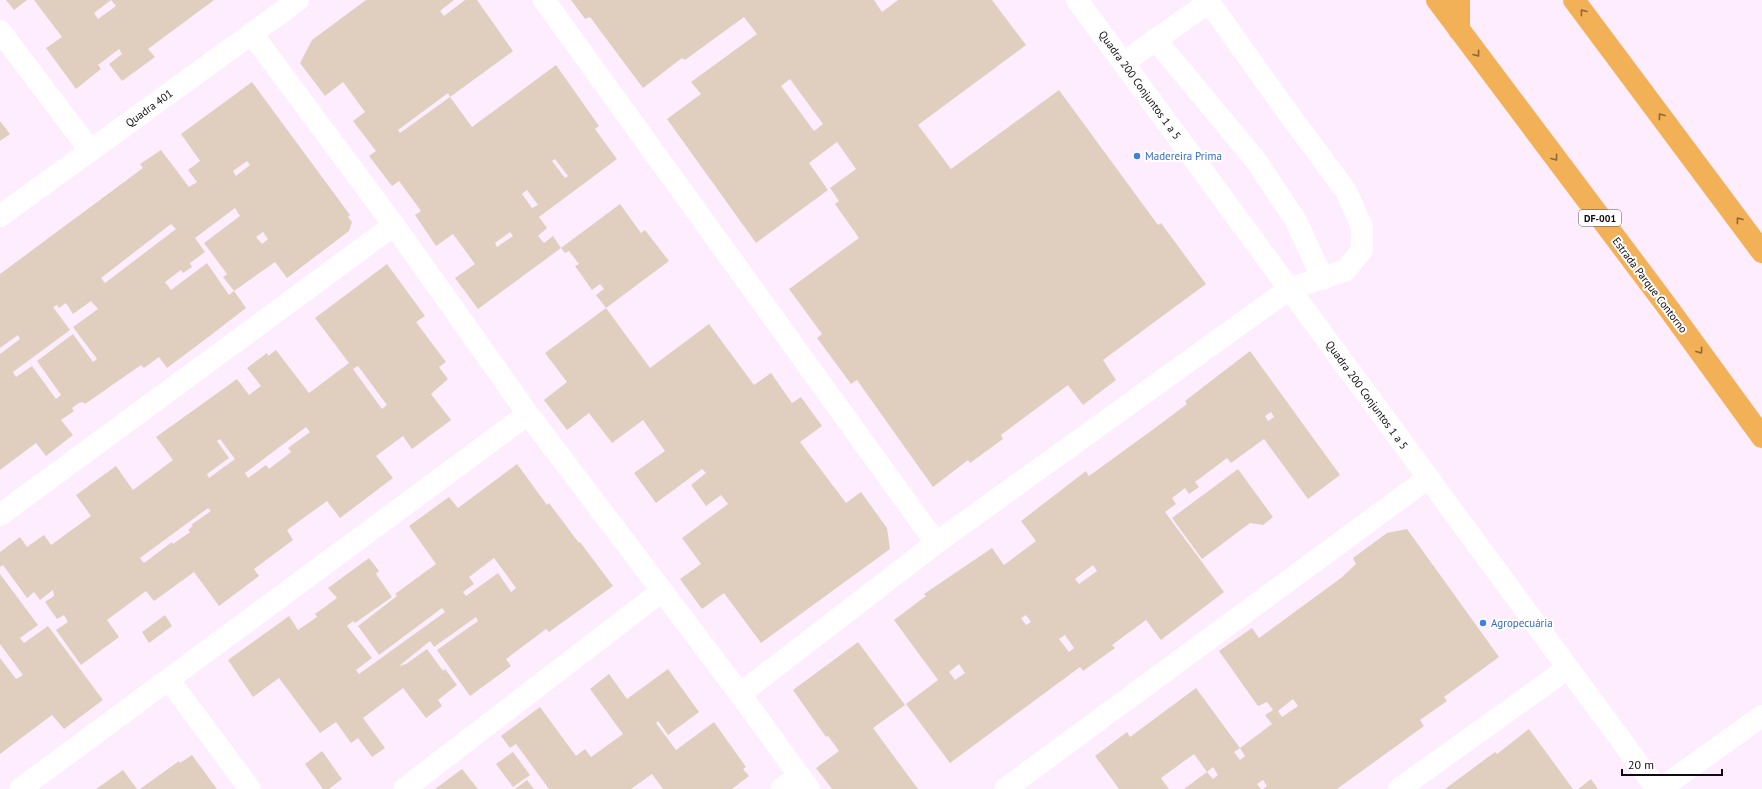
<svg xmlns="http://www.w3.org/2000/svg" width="1762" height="789" font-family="'PT Sans',sans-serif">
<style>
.building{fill:#e0cfbe;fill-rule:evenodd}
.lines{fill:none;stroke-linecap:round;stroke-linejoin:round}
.minor{stroke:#fff;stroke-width:22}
.highway{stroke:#f2b157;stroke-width:22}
.oneway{stroke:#8c6637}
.shop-dot{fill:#3f7fe0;stroke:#fff;stroke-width:1.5}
.labels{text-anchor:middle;stroke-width:4;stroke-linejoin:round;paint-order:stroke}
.shield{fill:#fff;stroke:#585458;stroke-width:1}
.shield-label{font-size:10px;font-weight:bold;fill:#100b10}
.street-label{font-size:11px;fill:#100b10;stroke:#fff}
.shop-label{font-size:11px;fill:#366cbe;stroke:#fff;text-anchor:start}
</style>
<rect width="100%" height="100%" fill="#feedff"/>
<!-- building -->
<path class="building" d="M 6,0 L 27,0 L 14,10 Z
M 34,0 L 111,0 L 94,13 L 98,19 L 116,6 L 111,0 L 214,0 L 148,49 L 155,57 L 122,81 L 109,64 L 122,54 L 119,49 L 98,65 L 101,69 L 76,89 L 46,48 L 62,37 Z
M 366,0 L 454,0 L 440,11 L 444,16 L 465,0 L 477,0 L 513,51 L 450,97 L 472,127 L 556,65 L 599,126 L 595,129 L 617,159 L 539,217 L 547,228 L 538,236 L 544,243 L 553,236 L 561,248 L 620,204 L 641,233 L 645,230 L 669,261 L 606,308 L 650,368 L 709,324 L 754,385 L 771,373 L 792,403 L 801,397 L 822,426 L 800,442 L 846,503 L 861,492 L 887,528 L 890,549 L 761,643 L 724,593 L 702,609 L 680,579 L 701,564 L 682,538 L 728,504 L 721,495 L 706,506 L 691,485 L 706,473 L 702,469 L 656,503 L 634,473 L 665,451 L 643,420 L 612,443 L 589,413 L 567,430 L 544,400 L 567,382 L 545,353 L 606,308 L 596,295 L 604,289 L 600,284 L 592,290 L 575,266 L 579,264 L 569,251 L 565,253 L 561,248 L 478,309 L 455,278 L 475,264 L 453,234 L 436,246 L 415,215 L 421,211 L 399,181 L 392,186 L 369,156 L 376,151 L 353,121 L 365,112 L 343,82 L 325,96 L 300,63 L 312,40 ZM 448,93 L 450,97 L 400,133 L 398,130 ZM 555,159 L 568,176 L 565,178 L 552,161 ZM 527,190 L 538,205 L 532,208 L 522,194 ZM 510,232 L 513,236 L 497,247 L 495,243 Z
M 571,0 L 874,0 L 882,12 L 898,0 L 992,0 L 1026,45 L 918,125 L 951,169 L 1059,90 L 1158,225 L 1161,223 L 1206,284 L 1103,360 L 1116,380 L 1083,405 L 1068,385 L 1001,435 L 1003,439 L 970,463 L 968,460 L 933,487 L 857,380 L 851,384 L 817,338 L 822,334 L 789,289 L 859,238 L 835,204 L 839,201 L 830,188 L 856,169 L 837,142 L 809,163 L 828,190 L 756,243 L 667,119 L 701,94 L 691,82 L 757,34 L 747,21 L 744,17 L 685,60 L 682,58 L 643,88 L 590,17 L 585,19 ZM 790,79 L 823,124 L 814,131 L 781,86 Z
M 252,82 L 350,215 L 348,217 L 352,222 L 349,231 L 287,278 L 275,262 L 234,291 L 246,308 L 207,338 L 167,368 L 159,357 L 144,368 L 141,365 L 85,404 L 83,402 L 79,403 L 72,408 L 74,411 L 61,420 L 73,435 L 46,456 L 36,443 L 0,470 L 0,354 L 20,339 L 18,335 L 0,348 L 0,274 L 143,168 L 140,164 L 161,150 L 189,187 L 197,182 L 188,170 L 200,161 L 181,134 ZM 247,161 L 250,165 L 236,176 L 233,171 ZM 235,208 L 240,216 L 204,243 L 227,274 L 223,277 L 234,291 L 229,295 L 207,263 L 171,290 L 165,282 L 181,270 L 183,273 L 192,267 L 190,263 L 205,252 L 195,238 ZM 171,224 L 176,229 L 105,283 L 101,278 ZM 263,232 L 268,239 L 262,244 L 256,237 ZM 91,301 L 98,309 L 73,327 L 97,359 L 93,362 L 73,334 L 37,361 L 61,395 L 56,399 L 32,366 L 16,377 L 13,372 L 70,330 L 53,307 L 57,305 L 59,308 L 66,303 L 73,314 Z
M 0,121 L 10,134 L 0,141 Z
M 387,264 L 425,316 L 416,322 L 446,362 L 439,367 L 448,379 L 431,394 L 451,420 L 412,449 L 403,436 L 376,456 L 393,478 L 340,518 L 327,501 L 287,530 L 293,540 L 254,569 L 259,576 L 219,606 L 194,572 L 154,601 L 146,591 L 107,620 L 119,637 L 81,665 L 56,630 L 68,622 L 64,615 L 57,619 L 45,602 L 54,596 L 53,590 L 40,600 L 34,592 L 27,598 L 3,565 L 0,567 L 0,552 L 20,537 L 27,547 L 44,535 L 51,545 L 91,516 L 76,495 L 116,466 L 133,490 L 173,460 L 156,437 L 237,379 L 249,395 L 261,386 L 247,368 L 267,353 L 268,356 L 276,350 L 309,393 L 349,363 L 315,318 ZM 358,366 L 387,405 L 382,409 L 353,369 ZM 306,427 L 310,432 L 288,448 L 291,452 L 269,469 L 266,465 L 248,478 L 245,473 ZM 220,439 L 235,459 L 209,478 L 207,474 L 229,458 L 217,441 ZM 208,508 L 211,511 L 191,525 L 193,526 L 188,530 L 190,532 L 173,544 L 172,542 L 144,563 L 140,558 Z
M 1250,351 L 1340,475 L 1308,499 L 1264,439 L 1231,463 L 1227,458 L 1195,482 L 1199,487 L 1189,494 L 1185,488 L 1172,498 L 1176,504 L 1165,512 L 1224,592 L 1161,640 L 1146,620 L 1112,645 L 1115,648 L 1083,671 L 1080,667 L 950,763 L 906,704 L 938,680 L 894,620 L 926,596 L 924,594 L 992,548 L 1004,565 L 1036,541 L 1021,521 L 1086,471 L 1089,476 L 1155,428 L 1187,404 L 1185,401 ZM 1271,412 L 1274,417 L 1268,421 L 1265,416 ZM 1093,565 L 1097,571 L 1079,584 L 1075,579 ZM 1026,615 L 1031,622 L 1026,625 L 1021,618 ZM 1065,635 L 1074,648 L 1069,652 L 1059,639 ZM 959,664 L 965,673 L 955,680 L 949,672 Z
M 517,464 L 547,505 L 549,503 L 579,543 L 580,542 L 613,586 L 549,632 L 546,629 L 506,659 L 511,666 L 470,696 L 437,650 L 478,621 L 476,617 L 434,647 L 430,641 L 399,666 L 406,664 L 427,649 L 443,671 L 445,669 L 457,685 L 438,700 L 442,706 L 426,718 L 403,688 L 363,718 L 385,748 L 372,757 L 358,738 L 351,743 L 336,722 L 320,733 L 279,678 L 253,697 L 228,660 L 289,616 L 298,630 L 317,617 L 315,614 L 337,598 L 328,588 L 369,558 L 379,571 L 376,574 L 392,597 L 355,623 L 353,621 L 347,626 L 372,658 L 356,670 L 359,674 L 445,612 L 442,608 L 379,655 L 358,626 L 397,596 L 395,594 L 436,564 L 409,526 L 449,497 L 458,508 ZM 494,558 L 516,588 L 511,592 L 498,573 L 466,596 L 463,592 L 474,584 L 469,577 Z
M 1238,469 L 1273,517 L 1263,525 L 1250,523 L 1202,559 L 1172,518 Z
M 1407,529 L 1499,657 L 1444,697 L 1447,701 L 1420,720 L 1424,726 L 1337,789 L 1263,789 L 1267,786 L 1263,780 L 1257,784 L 1261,789 L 1184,789 L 1207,772 L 1213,779 L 1218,775 L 1213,767 L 1207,772 L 1194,754 L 1161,778 L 1169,789 L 1119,789 L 1095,756 L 1127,732 L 1130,737 L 1196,688 L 1240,748 L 1272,724 L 1265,715 L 1273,710 L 1267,702 L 1258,706 L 1219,651 L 1252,628 L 1259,638 L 1341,578 L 1356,564 L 1353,558 L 1387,533 ZM 1293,699 L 1298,706 L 1282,717 L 1278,711 ZM 1240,748 L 1245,756 L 1240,760 L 1234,752 Z
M 0,574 L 38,625 L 20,638 L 24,643 L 48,626 L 103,700 L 64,729 L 52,715 L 0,754 L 0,658 L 16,679 L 23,675 L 0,644 Z
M 165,615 L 172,626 L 149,643 L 142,632 Z
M 858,642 L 905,705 L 873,728 L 918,789 L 832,789 L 816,768 L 839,751 L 828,736 L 826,737 L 793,690 Z
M 668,669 L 699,712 L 668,735 L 658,721 L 656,723 L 676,750 L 714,722 L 746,767 L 743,769 L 749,776 L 732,789 L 663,789 L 652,774 L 631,789 L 549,789 L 516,744 L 510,748 L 501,736 L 540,707 L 576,756 L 585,749 L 591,757 L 623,734 L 590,689 L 609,674 L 627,699 Z
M 1529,729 L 1573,789 L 1445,789 L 1495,752 L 1497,754 Z
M 322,751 L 342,779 L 329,789 L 323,789 L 305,764 Z
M 513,752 L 530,775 L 513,787 L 496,764 Z
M 192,755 L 217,789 L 140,789 L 179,761 L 180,763 Z
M 462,769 L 478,789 L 435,789 Z
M 123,770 L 137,789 L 96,789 Z
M 1591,779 L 1598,789 L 1578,789 L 1582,786 Z
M 527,780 L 534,789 L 515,789 Z"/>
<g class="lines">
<!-- minor -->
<path class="minor" d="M 544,0 L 936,543
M 1077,0 L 1657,789
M 0,31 L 90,150
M 252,34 L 394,225 L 528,414 L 740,694 L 809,789
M 1155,39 L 1257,162 L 1296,221 L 1323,279
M 0,216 L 298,0
M 0,515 L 394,225
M 169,680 L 250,789
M 740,694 L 936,543 L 1289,289 L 1346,270 L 1362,250 L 1362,227 L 1346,191 L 1283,106 L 1209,2 L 1123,63
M 20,789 L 528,414
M 404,789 L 662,591
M 781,789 L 799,776
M 1005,789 L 1428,478
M 1399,789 L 1568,668
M 1660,789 L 1762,716"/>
<!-- highway -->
<path class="highway" d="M 1437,0 L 1666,305 L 1762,437
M 1574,0 L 1762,252
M 1459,30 L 1459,0"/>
</g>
<!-- one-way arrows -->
<defs><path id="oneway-chevron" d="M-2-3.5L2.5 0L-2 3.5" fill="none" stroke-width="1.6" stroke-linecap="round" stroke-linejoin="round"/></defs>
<g class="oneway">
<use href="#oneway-chevron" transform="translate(1583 12) rotate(-127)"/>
<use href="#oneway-chevron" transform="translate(1477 54) rotate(53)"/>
<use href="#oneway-chevron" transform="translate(1661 116) rotate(-127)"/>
<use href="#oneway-chevron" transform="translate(1555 158) rotate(53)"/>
<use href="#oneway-chevron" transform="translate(1739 220) rotate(-127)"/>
<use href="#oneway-chevron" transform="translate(1700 351) rotate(54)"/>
</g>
<!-- markers -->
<g class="shop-dot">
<circle cx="1137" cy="156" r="4"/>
<circle cx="1483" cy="623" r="4"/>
</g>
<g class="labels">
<!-- shield labels -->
<rect class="shield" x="1579" y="210" width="42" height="16" rx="3"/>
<g class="shield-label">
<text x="1600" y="222">DF-001</text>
</g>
<!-- street labels -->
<g class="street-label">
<text transform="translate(1140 85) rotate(54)" y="4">Quadra 200 Conjuntos 1 a 5</text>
<text transform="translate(149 108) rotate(-36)" y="4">Quadra 401</text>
<text transform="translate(1650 285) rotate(53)" y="4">Estrada Parque Contorno</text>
<text transform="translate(1367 395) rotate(54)" y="4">Quadra 200 Conjuntos 1 a 5</text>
</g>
<!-- shop labels -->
<g class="shop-label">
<text x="1145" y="160">Madereira Prima</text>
<text x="1491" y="627">Agropecuária</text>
</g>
</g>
<!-- scale -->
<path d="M1622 769v6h100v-6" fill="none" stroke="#100b10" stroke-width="2"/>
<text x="1628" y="769" font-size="12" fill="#100b10" stroke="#ffffff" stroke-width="3" paint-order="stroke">20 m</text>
</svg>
